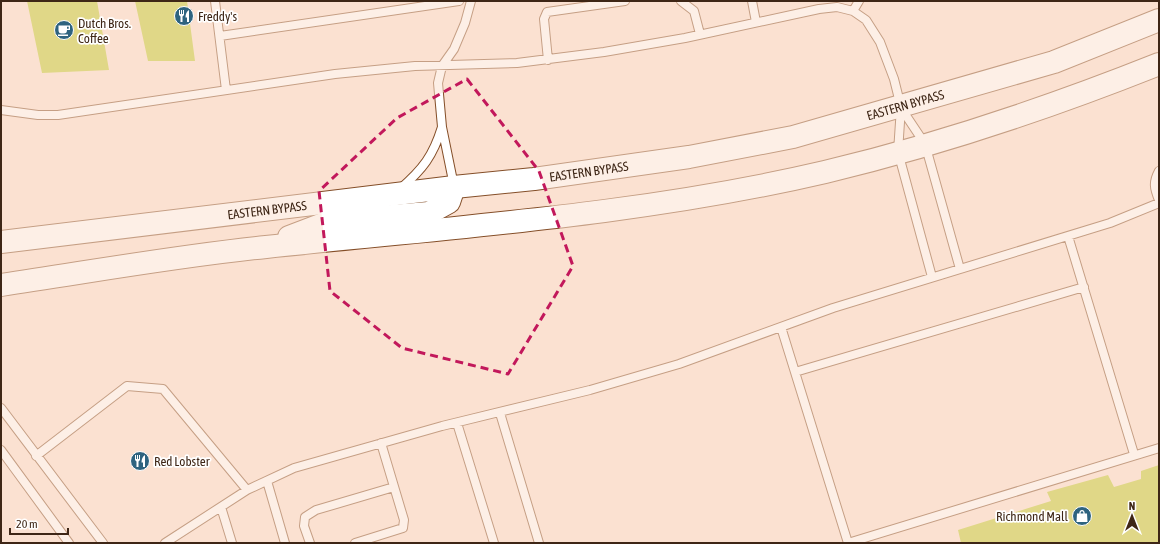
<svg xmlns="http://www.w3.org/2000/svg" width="1160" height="544" font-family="'Asap Condensed',sans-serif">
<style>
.building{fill:#bfca2d}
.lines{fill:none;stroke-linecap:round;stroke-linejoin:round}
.service-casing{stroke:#844e28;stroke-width:10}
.primary-casing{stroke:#844e28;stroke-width:24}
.service{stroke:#fff;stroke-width:8}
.primary{stroke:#fff;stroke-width:22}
.marked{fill:none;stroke:#c2185b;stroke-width:3;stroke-dasharray:8 5;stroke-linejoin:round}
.labels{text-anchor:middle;stroke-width:3.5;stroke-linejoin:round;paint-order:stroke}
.poi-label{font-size:13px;fill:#3e2616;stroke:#fff;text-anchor:start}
.street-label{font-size:13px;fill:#3e2616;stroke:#fff}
</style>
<rect width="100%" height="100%" fill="#fbe1d1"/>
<!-- building -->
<path class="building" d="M 27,1 L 97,1 L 109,70 L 42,73 Z
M 135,1 L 187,1 L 195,61 L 148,61 Z
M 1159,465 L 1159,543 L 961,543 L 958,530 L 1051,501 L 1047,492 L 1108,475 L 1114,487 L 1141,479 L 1141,471 Z"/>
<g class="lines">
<!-- service casing -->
<g class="service-casing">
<path id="service" d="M 215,1 L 226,90
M 681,1 L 694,11 L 700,34
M 752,1 L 756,22
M 853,11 L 859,1
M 220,36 L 459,1
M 548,60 L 544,19 L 547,12 L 625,1
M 901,108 L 925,144 L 960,269
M 1,110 L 38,115 L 58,115 L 335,74 L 415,66 L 517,63 L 604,52 L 685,38 L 819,9 L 837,7 L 853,11 L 866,20 L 880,42 L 894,79 L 901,107 L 898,152 L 932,277
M 442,127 L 438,83 L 442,66 L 454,49 L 465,23 L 471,1
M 1159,171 C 1153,182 1154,188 1159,200
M 400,189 C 423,169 433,156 442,127 L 454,186
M 1068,236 L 1134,454
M 781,327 L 848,543
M 795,372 L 1084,287
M 1,408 L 103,543
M 500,413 L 539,543
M 457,423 L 494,543
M 1,450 L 69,543
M 36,456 L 127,386 L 163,389 L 247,490
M 267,481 L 285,543
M 221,507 L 232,543
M 165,543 L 247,490 L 294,468 L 442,426 L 590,390 L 679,364 L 833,308 L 1110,223 L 1159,203
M 310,543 L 304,526 L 305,517 L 316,510 L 394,487
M 355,543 L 403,528 L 404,520 L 381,443
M 848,543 L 1159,448"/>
</g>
<!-- primary casing -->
<g class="primary-casing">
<g id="primary">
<path d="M 289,237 L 331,221 L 429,213 L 449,202 L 454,187"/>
<path id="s1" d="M 1,242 L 454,187 L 534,179 L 689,157 L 793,137 L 1054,62 L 1159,20"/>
<path d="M 1,285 C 89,272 177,256 266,247 C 453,227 641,215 825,172 C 938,145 1051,107 1159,64"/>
</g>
</g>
<!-- service -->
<use href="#service" class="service"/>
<!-- primary -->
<use href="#primary" class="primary"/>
</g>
<!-- marked area -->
<path d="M0 0H1160V544H0ZM 467,79 L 539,171 L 573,266 L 508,374 L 402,348 L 330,291 L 319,191 L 397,118 Z" fill="#fbe1d1" fill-opacity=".55" fill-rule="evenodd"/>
<path class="marked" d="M 467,79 L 539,171 L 573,266 L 508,374 L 402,348 L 330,291 L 319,191 L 397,118 Z"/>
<!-- icons -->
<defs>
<g id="restaurant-disc" transform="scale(1)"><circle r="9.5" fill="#2e637f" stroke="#fff"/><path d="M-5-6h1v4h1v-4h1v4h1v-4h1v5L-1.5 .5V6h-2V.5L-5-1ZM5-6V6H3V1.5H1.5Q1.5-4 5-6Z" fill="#fff"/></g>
<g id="cafe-disc" transform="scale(1)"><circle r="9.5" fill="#2e637f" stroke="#fff"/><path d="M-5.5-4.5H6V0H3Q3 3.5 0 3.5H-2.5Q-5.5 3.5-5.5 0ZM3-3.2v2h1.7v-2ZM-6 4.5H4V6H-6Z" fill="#fff"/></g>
<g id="shop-disc" transform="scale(1)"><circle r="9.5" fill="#2e637f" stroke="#fff"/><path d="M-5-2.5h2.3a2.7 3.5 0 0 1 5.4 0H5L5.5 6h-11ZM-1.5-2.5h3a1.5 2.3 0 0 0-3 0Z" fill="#fff"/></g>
</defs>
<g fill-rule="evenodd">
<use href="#restaurant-disc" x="184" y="16"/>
<use href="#cafe-disc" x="64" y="30"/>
<use href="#restaurant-disc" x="140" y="461"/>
<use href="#shop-disc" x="1082" y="516"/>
</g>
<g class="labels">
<!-- poi labels -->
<g class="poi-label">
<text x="198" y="21">Freddy's</text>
<text x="78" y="28">Dutch Bros.<tspan x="78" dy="15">Coffee</tspan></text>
<text x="154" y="466">Red Lobster</text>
<text x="1068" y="521" text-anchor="end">Richmond Mall</text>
</g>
<!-- street labels -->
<g class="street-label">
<text dy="5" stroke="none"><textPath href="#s1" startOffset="916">EASTERN BYPASS</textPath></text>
<text dy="5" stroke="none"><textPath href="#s1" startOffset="592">EASTERN BYPASS</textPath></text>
<text dy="5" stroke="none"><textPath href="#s1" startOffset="268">EASTERN BYPASS</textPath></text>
</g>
</g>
<!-- border -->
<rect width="1160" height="544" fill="none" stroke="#3e2616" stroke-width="4"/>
<!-- north arrow -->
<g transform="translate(1132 516)" stroke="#ffffff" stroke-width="3" paint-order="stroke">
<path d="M0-3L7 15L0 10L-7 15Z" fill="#3e2616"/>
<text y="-6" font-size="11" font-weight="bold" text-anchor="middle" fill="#3e2616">N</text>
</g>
<!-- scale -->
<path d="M10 528v6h58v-6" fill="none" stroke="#3e2616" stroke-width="2"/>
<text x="16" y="528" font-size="12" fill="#3e2616" stroke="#ffffff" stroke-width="3" paint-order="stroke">20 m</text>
</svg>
